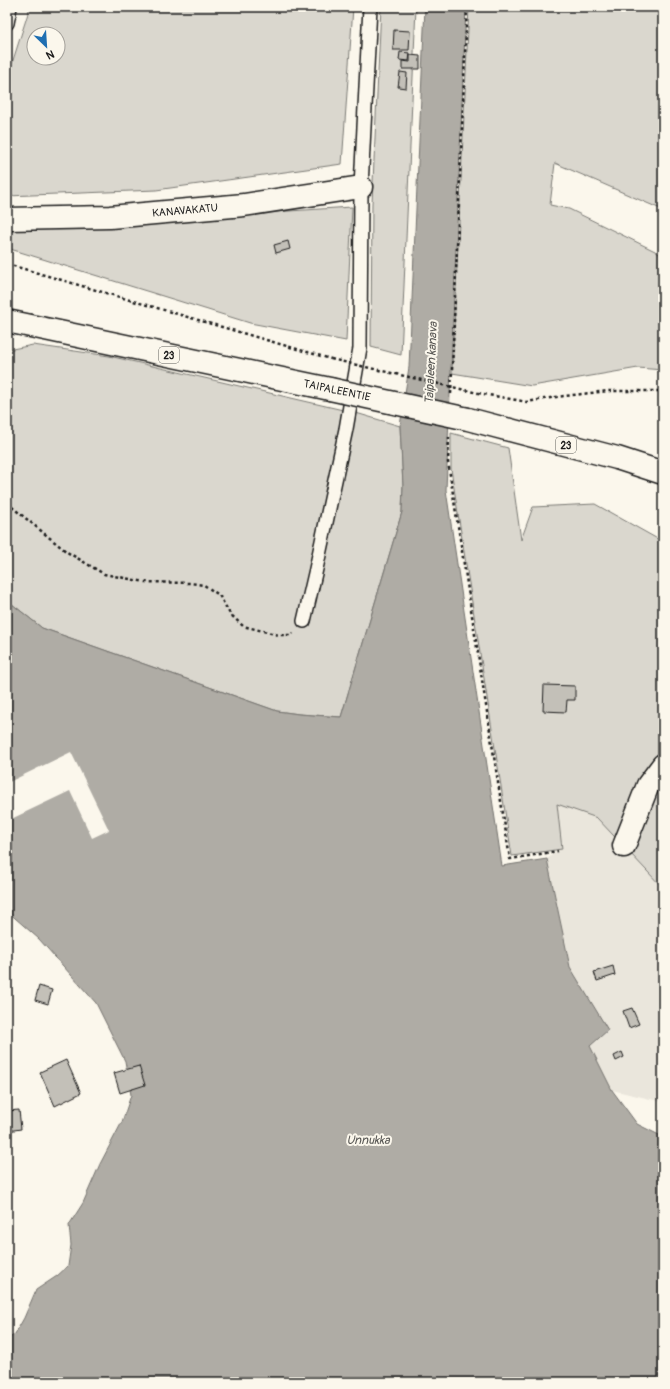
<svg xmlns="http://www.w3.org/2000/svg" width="670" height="1389" font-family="Pangolin,sans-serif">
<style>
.built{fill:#eae6dc}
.green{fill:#dad7ce;stroke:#7b7a75;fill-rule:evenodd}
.water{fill:#afaca5;stroke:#74726e}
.pier{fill:#fbf7ec}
.building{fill:#c3c0b8;stroke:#1c1c1c}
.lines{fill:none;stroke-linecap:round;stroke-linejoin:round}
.service-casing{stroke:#1c1c1c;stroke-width:16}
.minor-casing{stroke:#1c1c1c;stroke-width:25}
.trunk-casing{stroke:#1c1c1c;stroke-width:25}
.path{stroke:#1c1c1c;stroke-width:2.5;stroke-dasharray:3 3;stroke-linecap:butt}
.service{stroke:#fbf7ec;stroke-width:13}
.minor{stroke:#fbf7ec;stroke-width:22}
.trunk{stroke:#fbf7ec;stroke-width:22}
.trunk-bridge-casing{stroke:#1c1c1c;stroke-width:25;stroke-linecap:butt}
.path-bridge{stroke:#1c1c1c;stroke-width:2.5;stroke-dasharray:3 3;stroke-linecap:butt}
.trunk-bridge{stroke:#fbf7ec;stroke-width:22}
.labels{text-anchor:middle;stroke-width:4;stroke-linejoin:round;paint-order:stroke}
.shield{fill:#fbf7ec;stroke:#5f5e5a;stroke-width:1}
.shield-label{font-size:10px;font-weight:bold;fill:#1c1c1c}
.street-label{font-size:11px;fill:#1c1c1c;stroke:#fbf7ec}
.water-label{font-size:12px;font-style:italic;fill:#575653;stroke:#fbf7ec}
</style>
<rect width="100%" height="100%" fill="#fbf7ec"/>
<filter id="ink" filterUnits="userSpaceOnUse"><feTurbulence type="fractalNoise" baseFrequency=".025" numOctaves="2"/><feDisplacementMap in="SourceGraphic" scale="8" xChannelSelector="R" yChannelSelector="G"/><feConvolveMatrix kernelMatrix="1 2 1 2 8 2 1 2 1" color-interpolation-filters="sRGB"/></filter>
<g filter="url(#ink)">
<!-- built -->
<path class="built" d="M 556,803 L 597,818 L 663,888 L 663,1102 L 612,1090 L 590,1046 L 608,1030 L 570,967 L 547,859 L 561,848 Z"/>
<!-- green -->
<path class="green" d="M 30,7 L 353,7 L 342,164 L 156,190 L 7,196 L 7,79 ZM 34,34 L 58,34 L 58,58 L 34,58 Z
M 381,7 L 416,7 L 401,355 L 371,347 L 372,204 Z
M 469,7 L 663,7 L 663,210 L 555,163 L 550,205 L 569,209 L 655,251 L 663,257 L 663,370 L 638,368 L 532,386 L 452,373 Z
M 352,207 L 346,341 L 250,323 L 7,248 L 7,229 Z
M 33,345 L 109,356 L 356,413 L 400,426 L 403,486 L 402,512 L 341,717 L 299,714 L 277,711 L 42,628 L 7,600 L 7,350 Z
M 451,433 L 508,448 L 521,540 L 533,507 L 595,504 L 663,542 L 663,888 L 597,818 L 557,804 L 562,849 L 512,856 L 451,469 Z"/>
<!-- water -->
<path class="water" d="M 425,7 L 466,7 L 446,490 L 502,866 L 547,859 L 570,967 L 608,1030 L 590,1046 L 612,1090 L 637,1124 L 663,1137 L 663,1382 L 7,1382 L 7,1340 L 15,1334 L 24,1318 L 36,1290 L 57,1276 L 68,1266 L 71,1245 L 69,1225 L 83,1203 L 100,1164 L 122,1122 L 131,1095 L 125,1061 L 96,1003 L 39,939 L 7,911 L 7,600 L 42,628 L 277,711 L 299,714 L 341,717 L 402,512 L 403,486 L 400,426 L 409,367 Z"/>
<!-- pier -->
<path class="pier" d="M 71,752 L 109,830 L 92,838 L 70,791 L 7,821 L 7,783 Z"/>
<!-- building -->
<path class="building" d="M 394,30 L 410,31 L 409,50 L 393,50 Z
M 400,52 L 410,53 L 409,61 L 399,60 Z
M 410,55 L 420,56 L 420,69 L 402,69 L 402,61 L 410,62 Z
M 400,72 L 407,73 L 406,88 L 398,87 Z
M 288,241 L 290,249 L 276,253 L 274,245 Z
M 544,685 L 575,686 L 575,700 L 567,700 L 566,712 L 543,711 Z
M 613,966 L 615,975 L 597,981 L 594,972 Z
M 39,986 L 52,990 L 48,1004 L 35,1000 Z
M 632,1008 L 639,1024 L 629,1028 L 623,1011 Z
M 622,1052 L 624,1057 L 616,1061 L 614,1056 Z
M 66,1060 L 81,1093 L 55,1106 L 40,1072 Z
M 139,1066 L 145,1085 L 120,1093 L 114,1073 Z
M 19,1110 L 21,1129 L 7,1131 L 7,1111 Z"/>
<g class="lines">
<!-- service casing -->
<g class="service-casing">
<path id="service" d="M 7,23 L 10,7
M 304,621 L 316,569 L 346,429 L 360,348 L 361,187 L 370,7"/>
</g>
<!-- minor casing -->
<g class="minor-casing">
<path id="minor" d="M 7,219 L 110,217 L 244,205 L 361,187
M 624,846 L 648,785 L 663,765"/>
</g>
<!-- trunk casing -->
<g class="trunk-casing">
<path id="trunk" d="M 7,321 L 330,389
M 468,419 L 617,458 L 663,473"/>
</g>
<!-- path -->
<path class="path" d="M 7,264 L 331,359
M 478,393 L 527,402 L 556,397 L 608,391 L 663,391
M 451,394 L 467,7
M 449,437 L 448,462 L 510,859 L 558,851
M 7,503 L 67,552 L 104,574 L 145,582 L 190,583 L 204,585 L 219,595 L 230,614 L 243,626 L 279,635 L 291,635 L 293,633"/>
<!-- service -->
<use href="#service" class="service"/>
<!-- minor -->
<use href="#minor" class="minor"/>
<!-- trunk -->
<use href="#trunk" class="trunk"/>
<!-- trunk-bridge casing -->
<g class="trunk-bridge-casing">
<path id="trunk-bridge" d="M 330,389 L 468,419"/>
</g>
<!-- path-bridge -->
<path class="path-bridge" d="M 331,359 L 478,393"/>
<!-- trunk-bridge -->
<use href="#trunk-bridge" class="trunk-bridge"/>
</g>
</g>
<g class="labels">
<!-- shield labels -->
<g class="shield">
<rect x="159" y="347" width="20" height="16" rx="3"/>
<rect x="556" y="437" width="20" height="16" rx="3"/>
</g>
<g class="shield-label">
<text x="169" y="359">23</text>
<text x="566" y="449">23</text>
</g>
<!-- street labels -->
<g class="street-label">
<text transform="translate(185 210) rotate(-5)" y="4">KANAVAKATU</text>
<text transform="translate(337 390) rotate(12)" y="4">TAIPALEENTIE</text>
</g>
<!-- water labels -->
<g class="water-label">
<text transform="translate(431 363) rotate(-87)" y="4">Taipaleen kanava</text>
<text x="368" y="1144">Unnukka</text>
</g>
</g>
<!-- margin -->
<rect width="670" height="1389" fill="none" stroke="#fbf7ec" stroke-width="24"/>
<rect x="12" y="12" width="646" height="1365" fill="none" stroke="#1c1c1c" stroke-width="1.5" filter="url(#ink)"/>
<!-- north arrow -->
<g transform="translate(46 46) rotate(155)"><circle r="19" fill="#fbf7ec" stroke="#a29f99"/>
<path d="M0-3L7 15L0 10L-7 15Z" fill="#1f6fb2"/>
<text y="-6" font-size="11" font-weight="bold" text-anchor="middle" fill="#1c1c1c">N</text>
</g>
</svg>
